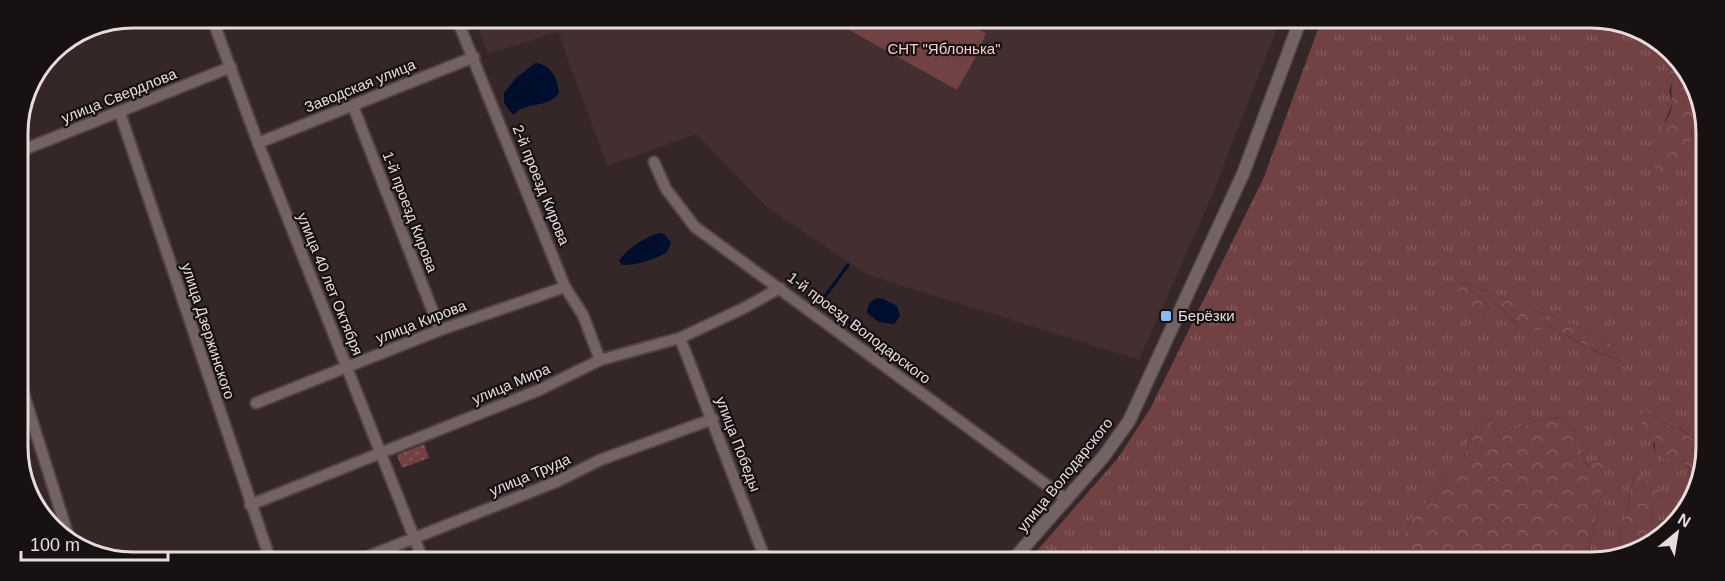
<svg xmlns="http://www.w3.org/2000/svg" width="1725" height="581" font-family="Helvetica,sans-serif">
<style>
.built{fill:#432f30}
.grass{fill:url(#grass-tufts);fill-rule:evenodd}
.forest{fill:url(#forest-crowns)}
.park{fill:url(#park-dots)}
.garden{fill:#714144}
.water{fill:#000e2d}
.lines{fill:none;stroke-linecap:round;stroke-linejoin:round}
.stream{stroke:#000e2d;stroke-width:3}
.minor-casing{stroke:#514445;stroke-width:14}
.tertiary-casing{stroke:#514445;stroke-width:15}
.minor{stroke:#746363;stroke-width:10}
.tertiary{stroke:#746363;stroke-width:12}
.poi-dot{fill:#87bbfb;stroke:#181111;stroke-width:2}
.labels{text-anchor:middle;stroke-width:4.5;stroke-linejoin:round;paint-order:stroke}
.park-label{font-size:15px;fill:#f5cbcc;stroke:#181111}
.street-label{font-size:15px;fill:#e6dcdc;stroke:#181111}
.poi-label{font-size:15px;fill:#e6dcdc;stroke:#181111;text-anchor:start}
.rim{fill:none;stroke:#e6dcdc;stroke-width:3}
</style>
<defs>
<pattern id="grass-tufts" width="24" height="20" patternUnits="userSpaceOnUse" patternTransform="scale(1.5)"><rect width="24" height="20" fill="#714144"/><path d="M3 7l-1-3M5 7V3M7 7l1-3M15 17l-1-3M17 17v-4M19 17l1-3" fill="none" stroke="#855c5e"/></pattern>
<pattern id="forest-crowns" width="20" height="18" patternUnits="userSpaceOnUse" patternTransform="scale(1.5)"><rect width="20" height="18" fill="#714144"/><path d="M2 6a3 3 0 1 1 6 0M12 15a3 3 0 1 1 6 0" fill="none" stroke="#855c5e"/></pattern>
<pattern id="park-dots" width="8" height="8" patternUnits="userSpaceOnUse" patternTransform="scale(1.5)"><rect width="8" height="8" fill="#714144"/><path d="M2 2h.1M6 6h.1" fill="none" stroke="#855c5e" stroke-width="1.8" stroke-linecap="round"/></pattern>
</defs>
<rect width="100%" height="100%" fill="#352627"/>
<!-- built -->
<path class="built" d="M 475,19 L 734,20 L 735,22 L 831,20 L 957,90 L 977,55 L 986,33 L 976,28 L 979,20 L 1280,21 L 1211,198 L 1139,360 L 868,275 L 768,208 L 696,134 L 607,166 L 558,32 L 488,54 Z"/>
<!-- grass -->
<path class="grass" d="M 1321,21 L 1622,22 L 1667,50 L 1663,58 L 1673,80 L 1669,91 L 1673,102 L 1664,123 L 1692,137 L 1692,115 L 1701,103 L 1705,111 L 1703,443 L 1696,441 L 1680,428 L 1670,426 L 1653,415 L 1655,440 L 1653,445 L 1655,451 L 1682,461 L 1690,469 L 1688,489 L 1694,491 L 1682,510 L 1670,515 L 1652,529 L 1650,518 L 1660,489 L 1634,476 L 1616,556 L 1599,563 L 1586,563 L 1602,491 L 1602,458 L 1590,466 L 1582,459 L 1583,439 L 1558,417 L 1535,421 L 1497,437 L 1491,418 L 1471,433 L 1464,458 L 1435,490 L 1423,507 L 1409,522 L 1401,540 L 1401,562 L 1028,561 L 1118,458 L 1150,409 L 1264,177 ZM 1464,283 L 1582,328 L 1608,343 L 1617,346 L 1622,361 L 1601,354 L 1545,324 L 1517,324 L 1502,309 L 1492,303 L 1483,316 L 1462,300 L 1458,290 Z"/>
<!-- forest -->
<path class="forest" d="M 1667,50 L 1678,57 L 1701,103 L 1692,115 C 1692,141 1692,174 1658,174 L 1652,163 L 1655,152 L 1663,144 C 1656,122 1671,122 1672,104 C 1673,94 1669,93 1673,80 L 1663,58 Z
M 1464,283 L 1582,328 L 1608,343 L 1617,346 L 1626,352 L 1622,361 L 1602,354 L 1545,324 L 1538,331 L 1517,324 L 1502,309 L 1493,303 L 1483,316 L 1473,316 L 1464,311 L 1458,290 Z
M 1645,410 L 1670,426 L 1679,428 L 1696,441 L 1703,443 L 1703,478 L 1694,491 L 1688,489 L 1690,468 C 1681,460 1674,458 1662,459 C 1651,446 1656,449 1654,435 L 1650,435 L 1637,417 Z
M 1558,417 L 1583,439 L 1582,459 L 1589,466 L 1603,457 L 1602,491 L 1586,563 L 1401,562 L 1401,540 L 1409,522 L 1423,507 L 1435,490 L 1464,458 L 1471,433 L 1491,418 L 1497,437 L 1535,421 Z
M 1634,476 L 1644,478 L 1660,489 L 1650,518 L 1652,528 L 1682,510 L 1662,539 L 1616,556 Z"/>
<!-- park -->
<path class="park" d="M 424,444 L 429,458 L 402,468 L 397,455 Z"/>
<!-- garden -->
<path class="garden" d="M 831,20 L 979,20 L 976,28 L 986,33 L 977,55 L 957,90 Z
M 1275,534 L 1324,562 L 1256,562 Z"/>
<!-- water -->
<path class="water" d="M 535,63 C 551,64 558,79 559,93 C 550,106 534,103 521,109 C 518,110 516,113 513,115 L 504,103 L 504,93 L 516,78 Z
M 661,233 L 665,235 L 671,243 L 667,252 C 657,259 634,266 622,265 L 619,261 C 624,251 649,234 661,233 Z
M 878,298 L 883,299 L 897,306 L 900,316 L 894,324 L 879,322 L 867,313 C 868,305 869,301 878,298 Z"/>
<g class="lines">
<!-- stream -->
<path class="stream" d="M 832,309 L 825,304 L 823,299 L 848,265
M 842,317 L 902,362 L 907,369"/>
<!-- minor casing -->
<g class="minor-casing">
<path id="minor" d="M 212,18 L 258,143 L 423,560
M 457,19 L 565,287 L 583,315 L 600,360
M 353,106 L 440,330
M 120,113 L 270,559
M 258,143 L 474,57
M 18,152 L 231,67
M 654,162 L 666,189 L 695,227 L 1067,500
M 680,338 L 766,561
M 20,382 L 69,538
M 256,403 L 440,330 L 565,287
M 250,505 L 539,390 L 600,360 L 680,338 L 744,308 L 780,288
M 359,560 L 558,481 L 600,460 L 713,419"/>
</g>
<!-- tertiary casing -->
<g class="tertiary-casing">
<path id="tertiary" d="M 1012,561 L 1104,456 L 1129,421 L 1243,174 L 1300,21"/>
</g>
<!-- minor -->
<use href="#minor" class="minor"/>
<!-- tertiary -->
<use href="#tertiary" class="tertiary"/>
</g>
<!-- markers -->
<rect class="poi-dot" x="1160" y="310" width="12" height="12" rx="3"/>
<g class="labels">
<!-- park labels -->
<g class="park-label">
<text x="944" y="54">СНТ "Яблонька"</text>
</g>
<!-- street labels -->
<g class="street-label">
<text transform="translate(360 86) rotate(-22)" y="5">Заводская улица</text>
<text transform="translate(119 96) rotate(-22)" y="5">улица Свердлова</text>
<text transform="translate(541 185) rotate(68)" y="5">2-й проезд Кирова</text>
<text transform="translate(410 212) rotate(69)" y="5">1-й проезд Кирова</text>
<text transform="translate(330 284) rotate(68)" y="5">улица 40 лет Октября</text>
<text transform="translate(421 322) rotate(-21)" y="5">улица Кирова</text>
<text transform="translate(859 328) rotate(37)" y="5">1-й проезд Володарского</text>
<text transform="translate(208 331) rotate(72)" y="5">улица Дзержинского</text>
<text transform="translate(511 384) rotate(-23)" y="5">улица Мира</text>
<text transform="translate(738 444) rotate(69)" y="5">улица Победы</text>
<text transform="translate(530 475) rotate(-23)" y="5">улица Труда</text>
<text transform="translate(1065 475) rotate(-51)" y="5">улица Володарского</text>
</g>
<!-- poi labels -->
<g class="poi-label">
<text x="1178" y="321">Берёзки</text>
</g>
</g>
<!-- crop -->
<path d="M0 0H1725V581H0ZM133 28H1591A105 105 0 0 1 1696 133V447A105 105 0 0 1 1591 552H133A105 105 0 0 1 28 447V133A105 105 0 0 1 133 28Z" fill="#181111" fill-rule="evenodd"/>
<path class="rim" d="M133 28H1591A105 105 0 0 1 1696 133V447A105 105 0 0 1 1591 552H133A105 105 0 0 1 28 447V133A105 105 0 0 1 133 28Z"/>
<!-- north arrow -->
<g transform="translate(1677 533) rotate(30)" stroke="#181111" stroke-width="4.5" paint-order="stroke">
<path d="M0-4.5L10 22L0 15L-10 22Z" fill="#e6dcdc"/>
<text y="-9" font-size="16" font-weight="bold" text-anchor="middle" fill="#e6dcdc">N</text>
</g>
<!-- scale -->
<path d="M21 551v9h147v-9" fill="none" stroke="#e6dcdc" stroke-width="3"/>
<text x="30" y="551" font-size="18" fill="#e6dcdc" stroke="#181111" stroke-width="4.5" paint-order="stroke">100 m</text>
</svg>
